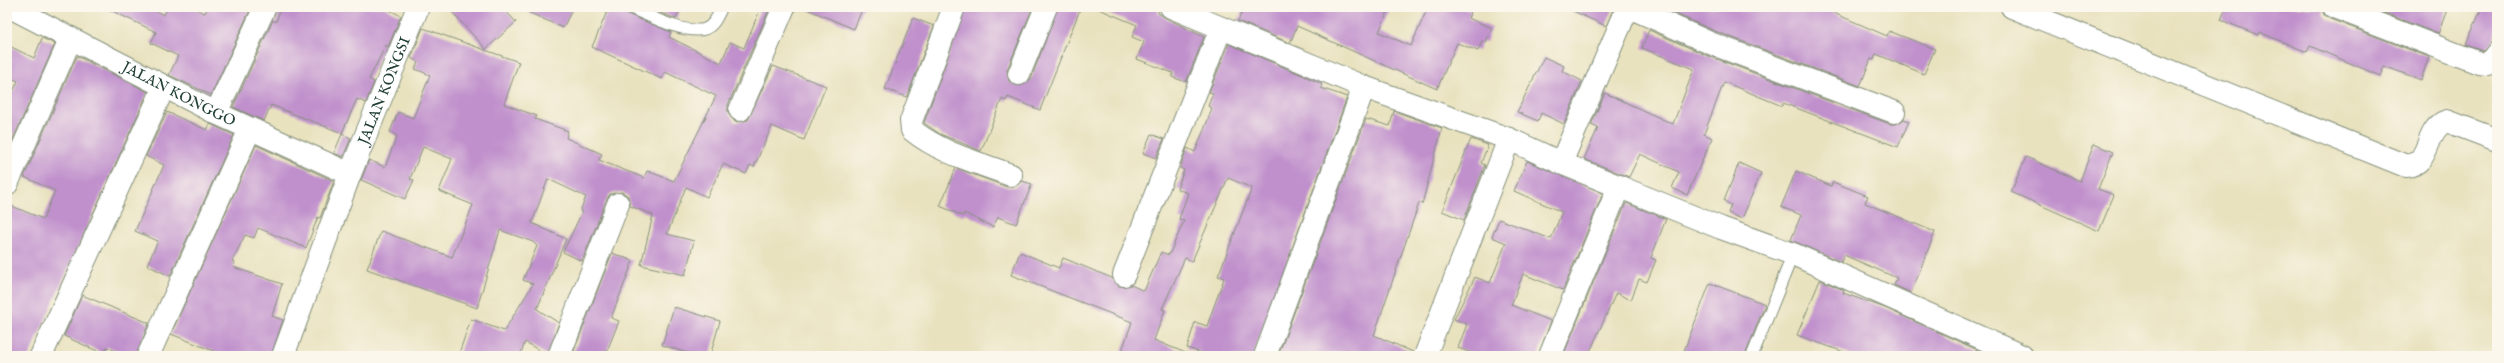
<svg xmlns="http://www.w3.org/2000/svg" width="2504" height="363" font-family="'IM FELL English',serif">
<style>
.building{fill:#c090cc}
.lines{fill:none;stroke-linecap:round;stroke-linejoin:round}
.service-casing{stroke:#84907a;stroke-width:13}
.minor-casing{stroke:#84907a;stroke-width:24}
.service{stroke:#fff;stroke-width:11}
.minor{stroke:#fff;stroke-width:22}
.labels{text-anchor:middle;stroke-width:3.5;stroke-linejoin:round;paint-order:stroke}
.street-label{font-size:15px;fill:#1f3d34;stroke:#fbf7ec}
</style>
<rect width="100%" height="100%" fill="#fbf7ec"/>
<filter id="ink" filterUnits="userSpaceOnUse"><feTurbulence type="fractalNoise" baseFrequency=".025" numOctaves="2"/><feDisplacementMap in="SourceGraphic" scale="8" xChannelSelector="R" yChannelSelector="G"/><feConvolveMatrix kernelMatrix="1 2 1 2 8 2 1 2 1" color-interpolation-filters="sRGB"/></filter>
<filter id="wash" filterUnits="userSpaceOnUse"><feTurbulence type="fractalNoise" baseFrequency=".012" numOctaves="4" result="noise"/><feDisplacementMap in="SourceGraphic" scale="16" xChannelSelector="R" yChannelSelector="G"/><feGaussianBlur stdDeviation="0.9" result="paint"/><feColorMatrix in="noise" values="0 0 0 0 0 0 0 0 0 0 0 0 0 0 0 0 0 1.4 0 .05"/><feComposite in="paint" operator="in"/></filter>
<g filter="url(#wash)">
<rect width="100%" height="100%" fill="#e9e2bf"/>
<g id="blocks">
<!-- building -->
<path class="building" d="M 104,7 L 148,7 L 164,15 L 168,7 L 191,7 L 205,13 L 208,7 L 242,7 L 250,10 L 211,95 L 169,75 L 178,56 L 151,43 L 156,32 Z
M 281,7 L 384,7 L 401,16 L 388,47 L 386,45 L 369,79 L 374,82 L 366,103 L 357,99 L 342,133 L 271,105 L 264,121 L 233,107 L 273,20 L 276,22 Z
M 447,7 L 502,7 L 516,22 L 486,49 Z
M 517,7 L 573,7 L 563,28 Z
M 609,7 L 621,7 L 625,13 L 671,32 L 669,37 L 721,63 L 730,42 L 744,48 L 761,7 L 770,7 L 728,105 L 728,112 L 735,122 L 748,120 L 773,66 L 826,86 L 804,140 L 772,126 L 754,167 L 750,165 L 746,174 L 723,164 L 707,197 L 686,187 L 667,234 L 694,241 L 685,275 L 641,265 L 653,215 L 630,206 L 628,196 L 622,192 L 610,194 L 607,199 L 582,261 L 563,252 L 582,212 L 580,211 L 586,197 L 548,179 L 532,223 L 566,239 L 537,309 L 559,323 L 547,355 L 525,342 L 520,356 L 458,356 L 471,319 L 504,331 L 533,284 L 523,280 L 537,246 L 533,242 L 500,230 L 477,308 L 367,269 L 381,231 L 452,257 L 473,205 L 439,191 L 452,159 L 423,147 L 410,179 L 414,180 L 405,199 L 361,180 L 369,160 L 385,167 L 397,136 L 390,132 L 398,112 L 413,118 L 430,75 L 415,69 L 418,62 L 411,58 L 423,28 L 519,62 L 504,104 L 537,116 L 535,119 L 568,131 L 566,138 L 602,154 L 599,160 L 644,178 L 647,171 L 674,181 L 716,96 L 665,72 L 662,79 L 592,47 Z
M 646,7 L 681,7 L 676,19 Z
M 802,7 L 863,7 L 854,29 Z
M 966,7 L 1033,7 L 1007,70 L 1009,81 L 1020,86 L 1031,79 L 1058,7 L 1081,7 L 1040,110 L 1008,97 L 1006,101 L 1002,99 L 981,151 L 940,134 L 924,123 Z
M 1094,7 L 1159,7 L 1158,13 L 1166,18 L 1204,37 L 1186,82 L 1172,77 L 1173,73 L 1137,59 L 1144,42 L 1132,37 L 1137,25 Z
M 1244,7 L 1390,7 L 1379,32 L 1411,46 L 1428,7 L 1461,7 L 1471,11 L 1468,18 L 1492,28 L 1486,42 L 1482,41 L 1478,51 L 1457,43 L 1437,89 L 1297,26 L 1290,43 L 1238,21 Z
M 1564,7 L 1614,7 L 1606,26 Z
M 1660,7 L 1820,7 L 1887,36 L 1889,31 L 1935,49 L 1924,74 L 1876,54 L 1874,60 L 1871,59 L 1860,86 L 1715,31 Z
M 2226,7 L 2322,7 L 2324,15 L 2330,19 L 2429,57 L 2421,80 L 2384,66 L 2380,76 L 2310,46 L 2307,52 L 2259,32 L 2258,35 L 2221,20 Z
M 2369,7 L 2448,7 L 2438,34 Z
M 2482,7 L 2497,7 L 2497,29 L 2492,42 L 2483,51 L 2466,45 Z
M 913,18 L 934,26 L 907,97 L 885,89 Z
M 1649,30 L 1706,55 L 1890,124 L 1896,124 L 1904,119 L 1909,121 L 1898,147 L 1783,103 L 1782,106 L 1724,82 L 1704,134 L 1712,138 L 1687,195 L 1672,188 L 1679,172 L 1640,154 L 1629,177 L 1584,159 L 1598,128 L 1591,125 L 1605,93 L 1673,124 L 1694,69 L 1642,48 Z
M 42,38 L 55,44 L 7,153 L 7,104 L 18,81 L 7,76 L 7,45 L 34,58 Z
M 1229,44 L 1300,74 L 1322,84 L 1321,88 L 1347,97 L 1253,356 L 1211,356 L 1187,348 L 1195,322 L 1207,326 L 1224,278 L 1218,276 L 1252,188 L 1228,178 L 1192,261 L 1185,258 L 1162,309 L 1165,310 L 1154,340 L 1193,356 L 1120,356 L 1132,322 L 1011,275 L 1020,252 L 1059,268 L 1063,258 L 1112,278 L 1119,286 L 1131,285 L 1144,291 L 1161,252 L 1169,255 L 1184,221 L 1179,219 L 1188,193 L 1177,189 L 1184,170 L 1180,168 L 1187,148 L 1195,152 L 1207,122 L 1212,108 L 1208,106 L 1213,93 L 1209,92 Z
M 77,56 L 148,92 L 29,356 L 7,356 L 7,204 L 43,219 L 55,191 L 24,177 Z
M 1544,57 L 1564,66 L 1562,71 L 1582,81 L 1564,124 L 1541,113 L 1538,121 L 1517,112 Z
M 1394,111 L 1442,128 L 1422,204 L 1419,203 L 1374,335 L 1413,352 L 1413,356 L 1278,356 L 1366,119 L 1390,126 Z
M 167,112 L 207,130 L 210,124 L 234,135 L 170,276 L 147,265 L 158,241 L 135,231 L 164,165 L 146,156 Z
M 342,134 L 351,138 L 343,157 L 334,153 Z
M 1151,134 L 1164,139 L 1156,158 L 1143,153 Z
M 1471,139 L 1488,145 L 1481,163 L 1485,165 L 1464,220 L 1442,211 Z
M 2094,144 L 2113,152 L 2098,189 L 2114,195 L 2099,231 L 2011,192 L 2026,157 L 2080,181 Z
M 256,145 L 334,181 L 320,218 L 318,217 L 306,248 L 258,228 L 254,238 L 245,235 L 232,261 L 235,262 L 233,267 L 282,284 L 272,316 L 283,320 L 271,356 L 226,356 L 171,334 Z
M 1527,161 L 1603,193 L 1563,290 L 1523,274 L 1511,305 L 1551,321 L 1538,356 L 1480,356 L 1458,348 L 1467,324 L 1454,319 L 1475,277 L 1490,283 L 1506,243 L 1492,237 L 1499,219 L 1551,239 L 1562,212 L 1514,191 Z
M 1739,163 L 1761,173 L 1742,219 L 1728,213 L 1731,205 L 1724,201 Z
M 956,168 L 1007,187 L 1014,187 L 1022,181 L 1032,184 L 1016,224 L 998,217 L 993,227 L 964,213 L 963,216 L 940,206 Z
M 1796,171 L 1831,186 L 1833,182 L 1868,196 L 1865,203 L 1935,232 L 1911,293 L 1894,285 L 1897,278 L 1844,255 L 1841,262 L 1791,240 L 1801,215 L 1781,207 Z
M 1626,203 L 1666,219 L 1651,258 L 1656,260 L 1647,282 L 1639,279 L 1631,300 L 1616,293 L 1588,356 L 1563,356 Z
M 612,253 L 633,261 L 611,318 L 619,321 L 605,356 L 572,356 Z
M 1820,280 L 1844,290 L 1843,293 L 1885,308 L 1991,356 L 1855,356 L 1797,335 Z
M 1710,283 L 1765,304 L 1745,356 L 1682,356 Z
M 82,295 L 149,323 L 136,356 L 127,356 L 107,347 L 104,354 L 64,336 Z
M 674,307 L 720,321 L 710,356 L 697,356 L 662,345 Z"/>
</g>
</g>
<g filter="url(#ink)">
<use href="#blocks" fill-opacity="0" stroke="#84907a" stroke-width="1"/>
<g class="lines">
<!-- service casing -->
<g class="service-casing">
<path id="service" d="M 628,7 C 648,15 685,35 705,29 C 714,26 718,15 722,7
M 1752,356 L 1793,254"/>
</g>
<!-- minor casing -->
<g class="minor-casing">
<g id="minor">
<path id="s1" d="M 10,7 L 216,113 L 350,174"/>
<path d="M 954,7 L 911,121 L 912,130 C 940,153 977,162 1011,175"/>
<path d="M 1171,7 L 1364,87 L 1509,139 L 1561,163 L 1721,228 L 1793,254 L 2022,356"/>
<path d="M 1629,7 L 1710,43 L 1894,112"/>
<path d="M 2012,7 L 2406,166 C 2432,165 2424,128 2447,121 L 2497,140"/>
<path d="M 2334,7 L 2479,63 L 2488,64 L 2497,53"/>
<path d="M 1019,74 L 1046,7"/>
<path d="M 740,110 L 784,7"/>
<path d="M 216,113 L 265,7"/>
<path d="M 1561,163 L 1628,7"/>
<path d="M 7,184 L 71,38"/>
<path d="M 1124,275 L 1221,28"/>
<path d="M 41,356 L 164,87"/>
<path d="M 148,356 L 250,129"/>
<path id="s2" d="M 283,356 L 350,174 L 418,7"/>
<path d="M 559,356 L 618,204"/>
<path d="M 1265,356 L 1364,87"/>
<path d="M 1425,356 L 1509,139"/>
<path d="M 1550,356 L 1619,186"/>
</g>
</g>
<!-- service -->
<use href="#service" class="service"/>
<!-- minor -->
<use href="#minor" class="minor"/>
</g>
</g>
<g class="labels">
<!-- street labels -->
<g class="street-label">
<text dy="5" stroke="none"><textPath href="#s2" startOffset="284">JALAN KONGSI</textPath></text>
<text dy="5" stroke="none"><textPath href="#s1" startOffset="190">JALAN KONGGO</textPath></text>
</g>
</g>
<!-- margin -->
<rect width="2504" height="363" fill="none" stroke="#fbf7ec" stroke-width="24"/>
</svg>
